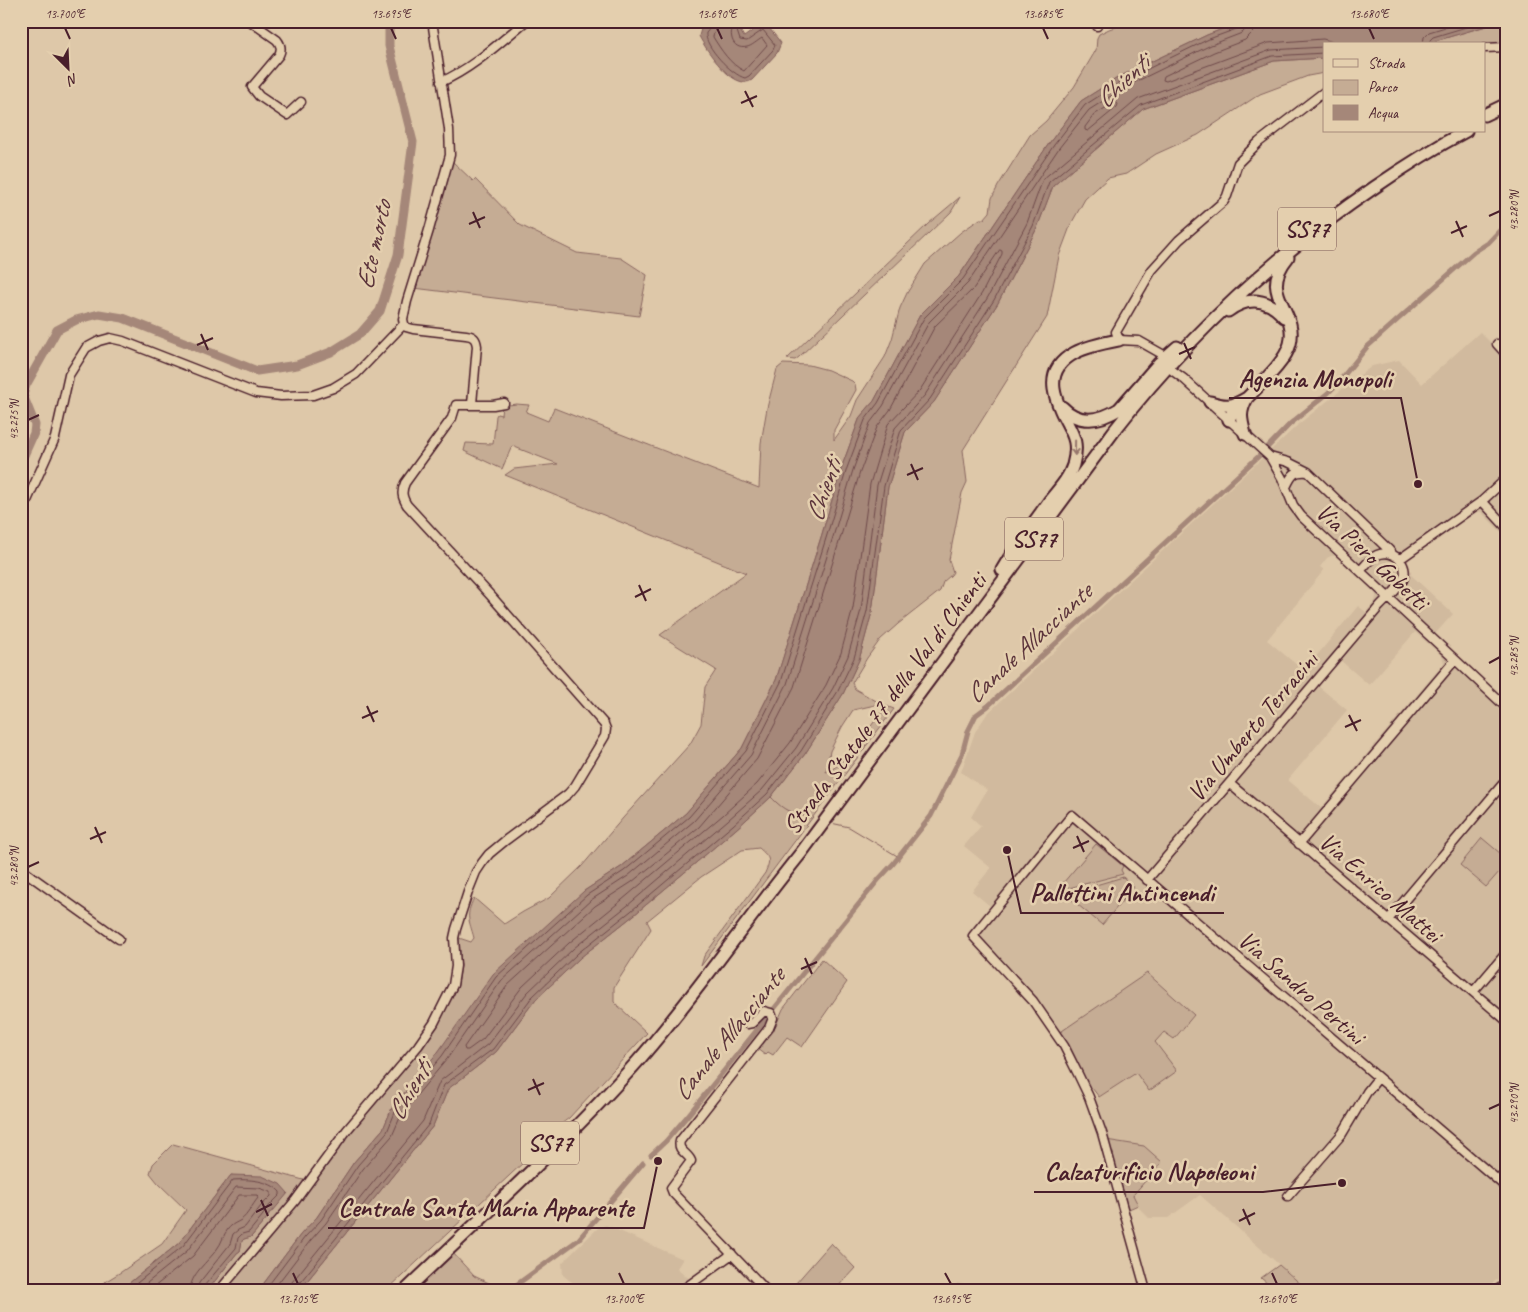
<svg xmlns="http://www.w3.org/2000/svg" width="1528" height="1312" font-family="Caveat,sans-serif">
<style>
.built{fill:#d1ba9e;fill-rule:evenodd}
.green{fill:#c5ac94;stroke:#886660}
.water{fill:#a58779;stroke:#815d5a}
.lines{fill:none;stroke-linecap:round;stroke-linejoin:round}
.shore{stroke:#6e494a;stroke-width:1}
.stream{stroke:#815d5a;stroke-width:1}
.canal{stroke:#a58779;stroke-width:5}
.river{stroke:#a58779;stroke-width:9}
.minor-casing{stroke:#4a1f2b;stroke-width:11}
.highway-casing{stroke:#4a1f2b;stroke-width:15}
.minor{stroke:#e4cfae;stroke-width:8}
.highway{stroke:#e4cfae;stroke-width:11}
.oneway{stroke:#97776c}
.ticks{fill:none;stroke:#4a1f2b;stroke-width:2}
.labels{text-anchor:middle;stroke-width:5;stroke-linejoin:round;paint-order:stroke}
.shield{fill:#e4cfae;stroke:#785452;stroke-width:1}
.shield-label{font-size:24px;font-weight:bold;fill:#4a1f2b}
.street-label{font-size:25px;fill:#4a1f2b;stroke:#e4cfae}
.water-label{font-size:26px;font-style:italic;fill:#5c343b;stroke:#e4cfae}
.leader{fill:none;stroke:#4a1f2b;stroke-width:2}
.callout-dot{fill:#4a1f2b;stroke:#e4cfae;stroke-width:2}
.callout-label{font-size:26px;text-anchor:middle;font-weight:bold;fill:#4a1f2b;stroke:#e4cfae;stroke-width:5;stroke-linejoin:round;paint-order:stroke}
.neatline{fill:none;stroke:#4a1f2b;stroke-width:2}
.ticks-label{font-size:12px;text-anchor:middle;fill:#4a1f2b}
</style>
<rect width="100%" height="100%" fill="#dec8a9"/>
<filter id="ink" filterUnits="userSpaceOnUse"><feTurbulence type="fractalNoise" baseFrequency=".02" numOctaves="2"/><feDisplacementMap in="SourceGraphic" scale="10" xChannelSelector="R" yChannelSelector="G"/><feConvolveMatrix kernelMatrix="1 2 1 2 8 2 1 2 1" color-interpolation-filters="sRGB"/></filter>
<g filter="url(#ink)">
<!-- built -->
<path class="built" d="M 1480,332 L 1490,342 L 1496,337 L 1507,349 L 1507,538 L 1481,512 L 1476,512 L 1409,559 L 1407,563 L 1409,573 L 1453,614 L 1435,634 L 1507,700 L 1507,1280 L 1502,1284 L 1496,1280 L 1491,1285 L 1494,1288 L 1489,1291 L 1309,1291 L 1200,1195 L 1168,1218 L 1149,1218 L 1140,1209 L 1106,1140 L 1093,1101 L 1137,1072 L 1176,1071 L 1155,1042 L 1164,1031 L 1174,1039 L 1194,1015 L 1054,1037 L 1031,1004 L 1017,987 L 967,935 L 990,906 L 972,891 L 991,868 L 964,846 L 981,826 L 971,817 L 987,790 L 961,772 L 975,732 L 987,714 L 1300,423 L 1355,379 L 1372,366 L 1399,360 L 1422,384 ZM 1331,556 L 1336,556 L 1375,591 L 1376,597 L 1375,601 L 1366,612 L 1358,606 L 1304,671 L 1267,640 L 1324,570 L 1320,567 L 1327,558 ZM 1415,632 L 1442,656 L 1444,663 L 1321,808 L 1288,780 L 1347,710 L 1318,686 L 1340,660 L 1369,685 Z
M 606,1225 L 683,1259 L 677,1268 L 693,1282 L 681,1291 L 587,1291 L 569,1280 L 563,1275 L 562,1263 L 599,1227 Z
M 957,1283 L 993,1291 L 955,1291 Z"/>
<!-- green -->
<path class="green" d="M 1134,21 L 1243,21 L 1207,35 L 1119,77 L 1081,101 L 1050,142 L 959,276 L 920,315 L 874,401 L 860,417 L 842,466 L 822,534 L 776,680 L 742,748 L 686,813 L 621,867 L 584,891 L 438,1052 L 392,1108 L 383,1129 L 354,1162 L 317,1217 L 301,1234 L 258,1291 L 223,1291 L 313,1182 L 352,1131 L 427,1041 L 439,1023 L 458,985 L 461,966 L 459,938 L 471,942 L 474,938 C 469,919 465,917 474,898 L 504,924 L 523,912 L 549,898 L 582,866 L 623,818 L 690,744 L 701,724 L 705,687 L 716,670 L 660,635 L 746,573 L 505,475 L 514,469 L 558,464 L 512,446 L 502,469 L 464,451 L 466,443 L 493,444 L 496,416 L 497,414 L 501,415 L 502,406 L 516,404 L 529,405 L 526,412 L 548,421 L 554,408 L 759,488 L 761,443 L 767,408 L 777,369 L 783,364 L 809,365 L 828,370 L 852,381 L 855,384 L 856,390 L 834,430 L 834,440 L 851,416 L 857,400 L 885,357 L 892,339 L 900,308 L 907,293 L 925,264 L 961,232 L 980,219 L 984,219 L 990,212 L 992,198 L 998,186 L 1030,135 L 1046,121 L 1074,87 L 1096,50 L 1097,38 L 1099,34 L 1109,29 Z
M 1503,21 L 1507,21 L 1507,45 L 1484,46 L 1484,44 L 1425,44 Z
M 1324,58 L 1324,73 L 1308,76 L 1260,94 L 1198,135 L 1156,154 L 1126,174 L 1108,178 L 1085,199 L 1071,224 L 1059,256 L 1047,317 L 963,450 L 967,482 L 962,493 L 949,560 L 953,572 L 951,575 L 943,582 L 940,591 L 898,624 L 880,640 L 867,658 L 852,683 L 855,689 L 878,702 L 875,705 L 853,710 L 842,727 L 830,751 L 826,772 C 843,768 874,721 886,706 L 894,709 L 701,966 L 704,956 L 765,873 C 771,859 770,858 759,848 L 742,850 L 701,877 L 647,921 L 651,929 L 614,987 L 614,1002 L 647,1033 L 569,1118 C 557,1127 548,1135 540,1147 L 387,1290 L 299,1291 L 433,1126 L 448,1089 L 496,1052 L 535,1000 L 581,957 L 634,915 L 736,829 L 771,797 L 805,754 L 843,694 L 859,660 L 872,612 L 888,487 L 905,432 L 934,402 L 998,303 L 1037,228 L 1053,186 L 1143,109 L 1274,61 Z
M 452,161 L 473,181 L 475,179 L 520,225 L 577,253 L 621,258 L 647,275 L 639,316 L 414,288 Z
M 960,197 L 951,212 L 799,357 L 795,360 L 787,359 L 928,224 Z
M 1482,838 L 1507,859 L 1507,863 L 1486,887 L 1460,865 Z
M 1096,844 L 1123,866 L 1121,870 L 1123,874 L 1069,888 L 1063,883 Z
M 1123,877 L 1134,887 L 1102,925 L 1071,899 L 1070,895 L 1072,892 Z
M 822,959 L 847,982 L 802,1047 L 787,1037 L 773,1055 L 768,1052 L 765,1055 L 757,1049 L 776,1025 L 783,1009 Z
M 1147,973 L 1194,1015 L 1174,1039 L 1164,1032 L 1155,1042 L 1177,1071 L 1149,1091 L 1136,1073 L 1099,1097 L 1092,1088 L 1089,1091 L 1059,1033 Z
M 1106,1140 L 1144,1146 L 1162,1162 L 1133,1195 L 1138,1205 L 1129,1209 L 1127,1209 Z
M 173,1144 L 307,1181 L 214,1291 L 207,1291 L 237,1253 L 240,1251 L 242,1241 L 244,1239 L 251,1237 L 268,1217 L 269,1213 L 287,1194 L 279,1184 L 231,1175 L 179,1243 L 123,1288 L 116,1291 L 90,1291 L 121,1272 L 162,1244 L 186,1210 L 158,1183 L 150,1173 L 153,1164 Z
M 831,1243 L 855,1268 L 834,1291 L 789,1291 Z
M 452,1252 L 474,1276 L 506,1291 L 411,1291 Z
M 1279,1265 L 1303,1286 L 1291,1291 L 1276,1291 L 1261,1278 Z"/>
<!-- water -->
<path class="water" d="M 710,21 L 751,21 L 741,32 L 744,37 L 759,26 L 766,24 L 781,43 L 777,53 L 752,80 C 734,92 706,50 699,36 L 701,29 Z
M 1243,21 L 1503,21 L 1425,44 L 1324,44 L 1324,58 L 1274,61 L 1143,109 L 1053,186 L 1037,228 L 998,303 L 934,402 L 905,432 L 888,487 L 872,612 L 859,660 L 843,694 L 805,754 L 771,797 L 736,829 L 634,915 L 581,957 L 535,1000 L 496,1052 L 448,1089 L 433,1126 L 299,1291 L 258,1291 L 301,1234 L 317,1217 L 354,1162 L 383,1129 L 392,1108 L 438,1052 L 493,974 L 584,891 L 621,867 L 686,813 L 742,748 L 776,680 L 822,534 L 842,466 L 860,417 L 874,401 L 920,315 L 959,276 L 1050,142 L 1081,101 L 1119,77 L 1207,35 Z
M 231,1175 L 262,1176 L 280,1184 L 288,1193 L 273,1211 L 269,1213 L 268,1217 L 251,1237 L 244,1239 L 242,1241 L 240,1251 L 237,1253 L 207,1291 L 116,1291 L 123,1288 L 179,1243 Z"/>
<g class="lines">
<!-- shore -->
<path class="shore" d="M 713,21 L 712,26 L 706,33 C 704,46 732,75 745,78 L 749,76 L 773,50 L 775,45 L 763,30 L 747,41 L 740,40 L 737,31 L 744,21
M 720,21 C 720,28 713,31 713,37 C 721,50 730,64 744,71 L 767,45 L 762,38 C 757,41 752,46 747,47 C 731,51 727,31 736,21
M 1256,21 L 1254,31 L 1245,40 L 1214,52 L 1164,76 L 1163,80 L 1166,81 L 1268,43 L 1323,39 L 1330,41 L 1336,44
M 1423,44 L 1424,37 L 1429,32 L 1465,21
M 1429,44 L 1430,40 L 1433,37 L 1486,21
M 1116,102 L 1118,104 L 1117,107 L 1088,131 L 1085,130 L 1085,127 L 1094,115 Z
M 1000,250 L 1002,251 L 1002,254 L 982,293 L 920,390 L 888,424 L 870,484 L 853,608 L 841,653 L 826,685 L 790,743 L 757,784 L 723,815 L 622,900 L 569,943 L 522,987 L 483,1039 L 468,1050 L 465,1050 L 464,1047 L 507,986 L 595,906 L 632,882 L 699,827 L 757,759 L 794,687 L 840,539 L 860,472 L 877,427 L 890,410 L 935,326 L 973,289 Z
M 127,1291 L 183,1246 L 233,1180 C 248,1179 270,1180 280,1192 L 280,1195 L 265,1210 L 263,1215 L 249,1232 L 242,1234 L 238,1238 L 236,1248 L 204,1286 L 203,1291
M 137,1291 L 187,1251 L 236,1187 L 259,1188 L 271,1192 L 271,1196 L 261,1206 L 245,1227 L 238,1230 L 233,1234 L 230,1244 L 199,1283 L 197,1291
M 149,1291 L 193,1256 L 239,1195 L 257,1195 L 258,1198 C 252,1205 248,1215 241,1220 C 236,1223 232,1224 228,1229 C 223,1235 222,1243 217,1249 C 208,1262 190,1274 190,1291
M 264,1291 L 305,1237 L 321,1220 L 358,1165 L 387,1132 L 396,1110 L 442,1056 L 496,977 L 587,895 L 624,871 L 689,817 L 746,751 L 781,682 L 827,535 L 847,468 L 865,420 L 878,403 L 924,318 L 963,279 L 1054,145 L 1085,105 L 1121,82 L 1209,39 L 1239,28 L 1241,25 L 1242,21
M 272,1291 L 310,1241 L 326,1223 L 363,1169 L 392,1136 L 402,1113 L 447,1059 L 501,981 L 591,900 L 628,876 L 694,821 L 751,755 L 787,684 L 833,537 L 853,470 L 870,423 L 883,406 L 929,322 L 968,283 L 1059,148 L 1089,110 L 1125,87 L 1211,45 L 1242,33 L 1247,28 L 1248,21
M 290,1291 L 292,1282 L 423,1121 L 440,1081 L 488,1044 L 527,993 L 574,948 L 627,906 L 728,820 L 762,790 L 796,748 L 833,688 L 848,656 L 861,610 L 877,485 L 895,428 L 925,395 L 988,297 L 1027,223 L 1043,179 L 1138,99 L 1271,50 L 1324,47
M 296,1291 L 297,1286 L 429,1124 L 444,1085 L 493,1049 L 532,997 L 578,953 L 631,911 L 733,825 L 767,794 L 801,751 L 838,691 L 854,658 L 867,611 L 884,486 L 901,430 L 930,399 L 994,300 L 1033,226 L 1049,182 L 1141,105 L 1272,56 L 1324,53"/>
<!-- stream -->
<path class="stream" d="M 771,797 C 785,812 792,813 811,818
M 831,823 L 849,827 L 899,857"/>
<!-- canal -->
<path class="canal" d="M 651,1155 L 666,1141 L 689,1114 L 879,879 L 893,864 L 931,816 L 962,754 L 968,731 L 976,715 L 988,706 L 1260,455 L 1290,424 L 1328,393 L 1337,384 L 1367,347 L 1474,252 L 1488,243 L 1507,223
M 507,1291 L 512,1288 L 578,1240 L 643,1163"/>
<!-- river -->
<path class="river" d="M 21,462 L 34,433 L 35,425 L 23,395 L 26,385 L 57,330 L 76,320 L 99,314 L 123,318 L 257,371 L 297,365 L 331,352 L 360,334 L 380,311 L 398,255 L 413,142 L 389,46 L 389,21"/>
<!-- minor casing -->
<g class="minor-casing">
<path id="minor" d="M 250,21 L 277,40 C 281,45 282,49 279,55 L 252,87 L 259,96 L 287,115 L 301,102
M 1097,21 L 1097,26
M 1484,48 L 1507,47
M 441,82 C 473,68 499,43 526,21
M 404,324 L 406,327 L 413,329 L 466,335 C 474,336 476,339 477,346 L 472,404
M 1119,340 L 1116,332 L 1152,270 L 1179,240 L 1224,201 L 1227,196 L 1238,163 L 1259,142 L 1324,92
M 1119,340 L 1139,341 L 1162,354
M 1497,344 L 1507,355
M 1173,371 L 1184,379 L 1270,457 L 1282,478 L 1293,505 L 1301,516 L 1507,708
M 1270,457 L 1288,462 L 1308,472 L 1389,550 L 1393,555
M 1286,487 C 1292,474 1294,471 1308,472
M 1482,501 L 1507,528
M 21,514 L 55,438 L 69,375 L 86,348 L 99,341 L 110,338 L 123,341 L 256,393 L 281,396 L 313,395 L 333,388 L 356,374 L 404,324 L 403,319 L 407,301 L 429,230 L 450,155 L 449,129 L 432,21
M 1400,559 L 1482,501 L 1507,478
M 1230,784 L 1507,1021
M 1299,844 L 1455,660
M 21,869 L 119,939
M 1147,880 L 1379,607 C 1386,599 1398,590 1403,580 C 1410,564 1393,548 1377,555 C 1370,558 1365,566 1360,571
M 1388,920 L 1507,779
M 1473,992 L 1507,952
M 747,1024 L 752,1023 L 764,1011 L 771,1013 L 773,1018 L 769,1028 L 680,1141 C 677,1151 688,1153 691,1161 L 671,1188 L 673,1193 L 767,1291
M 1288,1196 L 1342,1134 L 1367,1092 L 1378,1078
M 219,1291 L 295,1201 L 347,1130 L 418,1046 L 434,1023 L 453,985 L 456,966 L 454,938 L 456,929 L 468,892 L 476,872 L 482,863 L 489,854 L 506,840 L 568,794 L 575,786 L 605,736 L 606,729 L 604,724 L 491,596 L 407,505 C 402,497 401,492 405,483 L 452,418 L 456,405 L 493,405 L 504,403
M 681,1291 L 732,1254
M 1146,1291 L 1102,1133 L 1089,1097 L 1078,1074 L 1064,1046 L 1033,1001 L 973,936 L 1072,815 L 1507,1188
M 1495,1291 L 1507,1284"/>
</g>
<!-- highway casing -->
<g class="highway-casing">
<path id="highway" d="M 1484,115 L 1507,104
M 1228,311 C 1248,296 1268,298 1284,317
M 1210,402 C 1226,407 1232,407 1247,398
M 1062,407 C 1079,425 1100,421 1119,409 L 1159,363 L 1177,347
M 1229,420 L 1232,413 L 1239,403
M 1245,434 C 1241,419 1239,413 1247,398 C 1260,384 1285,363 1290,344 C 1299,309 1257,295 1288,257
M 1002,570 C 1016,545 1034,523 1050,500 C 1059,489 1069,478 1073,465 C 1080,439 1071,433 1061,411 C 1058,404 1055,397 1054,389 C 1049,353 1093,345 1119,340
M 405,1291 C 483,1216 565,1143 637,1062 C 696,995 745,922 801,853 L 1114,431 C 1188,336 1275,255 1375,187 C 1404,167 1434,148 1466,131"/>
</g>
<!-- minor -->
<use href="#minor" class="minor"/>
<!-- highway -->
<use href="#highway" class="highway"/>
</g>
<!-- one-way arrows -->
<defs><path id="oneway-shaft" d="M-6 0H5M1.5-3L5.5 0L1.5 3" fill="none" stroke-width="1.6" stroke-linecap="round" stroke-linejoin="round" transform="scale(1.25)"/></defs>
<use class="oneway" href="#oneway-shaft" transform="translate(1075 448) rotate(91)"/>
</g>
<!-- ticks -->
<path class="ticks" d="M 65,28 L 70,39M 391,28 L 396,39M 717,28 L 722,39M 1043,28 L 1048,39M 1369,28 L 1374,39M 745,91 L 753,107M 741,103 L 757,96M 473,212 L 480,228M 1489,216 L 1500,211M 1456,221 L 1463,237M 469,224 L 485,217M 1451,233 L 1467,226M 201,334 L 208,350M 1184,343 L 1191,359M 197,345 L 213,338M 1179,354 L 1195,347M 28,420 L 39,415M 911,464 L 918,480M 907,475 L 923,468M 639,585 L 646,601M 635,597 L 651,589M 1489,663 L 1500,657M 367,706 L 374,722M 1349,715 L 1357,731M 362,718 L 378,711M 1345,727 L 1361,720M 95,827 L 102,843M 1077,836 L 1084,852M 90,839 L 106,832M 1073,848 L 1089,841M 28,867 L 39,862M 805,958 L 812,974M 801,969 L 817,962M 533,1079 L 540,1095M 528,1090 L 544,1083M 1489,1109 L 1500,1104M 261,1200 L 268,1216M 1243,1209 L 1250,1225M 256,1212 L 272,1204M 1239,1221 L 1255,1213M 293,1273 L 298,1284M 619,1273 L 624,1284M 945,1273 L 951,1284M 1272,1273 L 1277,1284"/>
<g class="labels">
<!-- shield labels -->
<g class="shield">
<rect x="1278" y="207.5" width="58" height="43" rx="4"/>
<rect x="1005" y="517.5" width="58" height="43" rx="4"/>
<rect x="521" y="1121.5" width="58" height="43" rx="4"/>
</g>
<g class="shield-label">
<text x="1307" y="237">SS77</text>
<text x="1034" y="547">SS77</text>
<text x="550" y="1151">SS77</text>
</g>
<!-- street labels -->
<g class="street-label">
<text transform="translate(1373 556) rotate(43)" y="9">Via Piero Gobetti</text>
<text transform="translate(884 703) rotate(-53)" y="9">Strada Statale 77 della Val di Chienti</text>
<text transform="translate(1252 726) rotate(-50)" y="9">Via Umberto Terracini</text>
<text transform="translate(1381 887) rotate(41)" y="9">Via Enrico Mattei</text>
<text transform="translate(1302 987) rotate(41)" y="9">Via Sandro Pertini</text>
</g>
<!-- water labels -->
<g class="water-label">
<text transform="translate(1122 81) rotate(-43)" y="9">Chienti</text>
<text transform="translate(373 245) rotate(-78)" y="9">Ete morto</text>
<text transform="translate(823 490) rotate(-71)" y="9">Chienti</text>
<text transform="translate(1028 643) rotate(-43)" y="9">Canale Allacciante</text>
<text transform="translate(728 1034) rotate(-51)" y="9">Canale Allacciante</text>
<text transform="translate(409 1090) rotate(-60)" y="9">Chienti</text>
</g>
</g>
<!-- callouts -->
<path class="leader" d="M1418 484L1401 398H1229M1007 850L1021 913H1224M1342 1183L1263 1192H1034M658 1161L644 1228H328"/>
<g class="callout-dot">
<circle cx="1418" cy="484" r="5"/>
<circle cx="1007" cy="850" r="5"/>
<circle cx="1342" cy="1183" r="5"/>
<circle cx="658" cy="1161" r="5"/>
</g>
<g class="callout-label">
<text x="1315" y="387">Agenzia Monopoli</text>
<text x="1122" y="901">Pallottini Antincendi</text>
<text x="1149" y="1180">Calzaturificio Napoleoni</text>
<text x="486" y="1216">Centrale Santa Maria Apparente</text>
</g>
<!-- margin -->
<rect width="1528" height="1312" fill="none" stroke="#e4cfae" stroke-width="55"/>
<!-- legend -->
<rect x="1323" y="42" width="162" height="90" fill="#e4cfae" stroke="#a6897a"/>
<rect x="1333" y="59" width="25" height="8" fill="#e4cfae" stroke="#a6897a"/>
<text x="1368" y="68" font-size="15" fill="#4a1f2b">Strada</text>
<rect x="1333" y="80" width="25" height="15" fill="#c5ac94" stroke="#a6897a"/>
<text x="1368" y="92" font-size="15" fill="#4a1f2b">Parco</text>
<rect x="1333" y="105" width="25" height="15" fill="#a58779" stroke="#a6897a"/>
<text x="1368" y="118" font-size="15" fill="#4a1f2b">Acqua</text>
<!-- north arrow -->
<g transform="translate(68 68) rotate(156)" stroke="#e4cfae" stroke-width="4" paint-order="stroke">
<path d="M0-4L9 19L0 12L-9 19Z" fill="#4a1f2b"/>
<text y="-8" font-size="14" font-weight="bold" text-anchor="middle" fill="#4a1f2b">N</text>
</g>
<rect x="28" y="28" width="1472" height="1256" class="neatline"/>
<g class="ticks-label">
<text x="65" y="18">13.700°E</text>
<text x="391" y="18">13.695°E</text>
<text x="717" y="18">13.690°E</text>
<text x="1043" y="18">13.685°E</text>
<text x="1369" y="18">13.680°E</text>
<text transform="translate(1514 211) rotate(-90)" y="4">43.280°N</text>
<text transform="translate(14 420) rotate(-90)" y="4">43.275°N</text>
<text transform="translate(1514 657) rotate(-90)" y="4">43.285°N</text>
<text transform="translate(14 867) rotate(-90)" y="4">43.280°N</text>
<text transform="translate(1514 1104) rotate(-90)" y="4">43.290°N</text>
<text x="298" y="1303">13.705°E</text>
<text x="624" y="1303">13.700°E</text>
<text x="951" y="1303">13.695°E</text>
<text x="1277" y="1303">13.690°E</text>
</g>
</svg>
